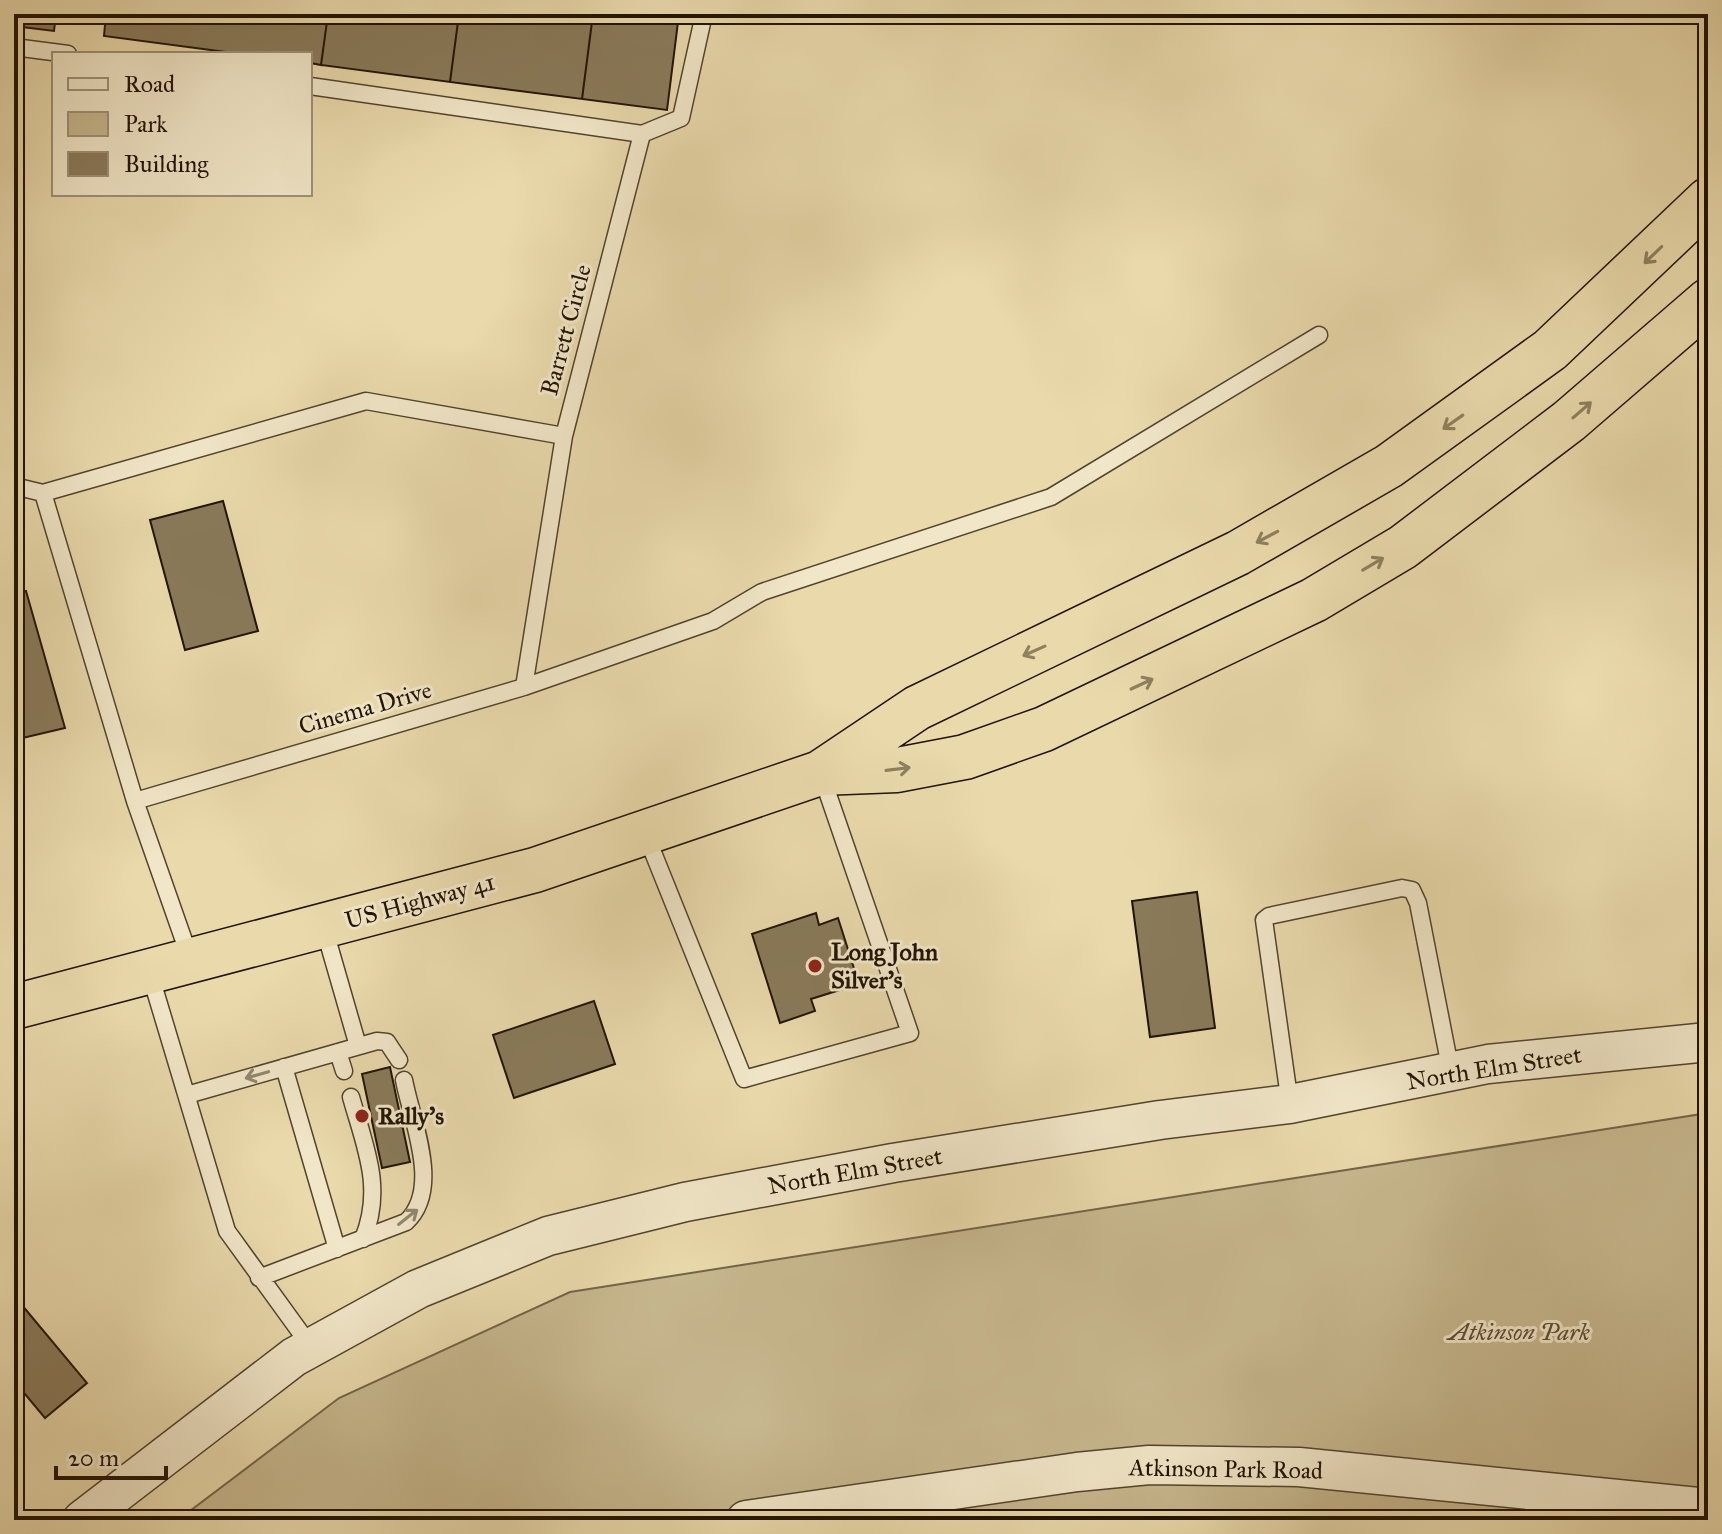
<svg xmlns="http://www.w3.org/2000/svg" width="1722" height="1534" font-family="'IM FELL Great Primer',serif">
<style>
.green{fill:#c7b78e;stroke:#746548;stroke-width:2}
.building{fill:#897a5a;stroke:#201303;stroke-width:2}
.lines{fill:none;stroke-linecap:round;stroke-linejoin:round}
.service-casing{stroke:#52442d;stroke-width:19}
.tertiary-casing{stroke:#52442d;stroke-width:41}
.trunk-casing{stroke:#201303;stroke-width:47}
.service{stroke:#f1e6c8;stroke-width:16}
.tertiary{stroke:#f1e6c8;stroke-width:38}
.trunk{stroke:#e9d9ab;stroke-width:44}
.oneway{stroke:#8f805f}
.oneway2{stroke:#93876f}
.poi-dot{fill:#8f2418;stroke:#f1e6c8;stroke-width:3}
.labels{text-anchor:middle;stroke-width:6;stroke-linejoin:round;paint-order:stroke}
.street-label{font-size:24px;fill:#201303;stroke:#f1e6c8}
.poi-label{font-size:24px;font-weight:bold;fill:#201303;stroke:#f1e6c8;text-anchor:start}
.park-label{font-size:24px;font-style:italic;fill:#5a4c34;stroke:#f1e6c8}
</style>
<rect width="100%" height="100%" fill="#e9d9ab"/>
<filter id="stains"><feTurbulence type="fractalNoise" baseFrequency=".0025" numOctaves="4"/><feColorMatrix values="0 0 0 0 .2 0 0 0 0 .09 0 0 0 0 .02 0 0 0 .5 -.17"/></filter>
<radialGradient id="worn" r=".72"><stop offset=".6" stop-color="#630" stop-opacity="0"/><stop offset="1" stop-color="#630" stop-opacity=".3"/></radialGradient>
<!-- green -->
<path class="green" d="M 1708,1113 L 1708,1520 L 178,1520 L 339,1398 L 570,1292 Z"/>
<!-- building -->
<path class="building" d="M 14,14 L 56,14 L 54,31 L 14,26 Z
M 106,14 L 328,14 L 321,65 L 310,63 L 310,54 L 241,54 L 104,36 Z
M 328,14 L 459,14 L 450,82 L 321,65 Z
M 459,14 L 593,14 L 582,99 L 450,82 Z
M 593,14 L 679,14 L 667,110 L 582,99 Z
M 223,501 L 258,631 L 185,650 L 150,520 Z
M 26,591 L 65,728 L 14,740 L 14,594 Z
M 1197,892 L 1215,1028 L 1150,1037 L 1132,901 Z
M 816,913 L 819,925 L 838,918 L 859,984 L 811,999 L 815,1011 L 780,1023 L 752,934 Z
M 594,1001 L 615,1064 L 514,1098 L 493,1035 Z
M 390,1067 L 410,1162 L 382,1168 L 362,1074 Z
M 16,1298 L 87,1383 L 45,1418 L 14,1381 Z"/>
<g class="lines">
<!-- service casing -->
<g class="service-casing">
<path id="service" d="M 14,47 L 68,54
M 310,86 L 642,134
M 14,486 L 43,493 L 135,801 L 190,958
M 43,493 L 366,401 L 564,436
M 524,687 L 564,436 L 642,134 L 681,118 L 704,14
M 135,801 L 524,687 L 713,621 L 762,592 L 1051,497 L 1319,335
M 646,835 L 744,1079 L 910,1033 L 821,774
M 324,928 L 358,1046
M 150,974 L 227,1231 L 311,1347
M 338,1052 L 344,1071
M 284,1067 L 337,1249
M 187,1095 L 377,1041 L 387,1042 L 399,1060
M 351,1097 C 365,1147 384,1188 363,1239
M 1290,1104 L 1264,920 L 1269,916 L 1402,888 L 1412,890 L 1418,903 L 1451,1072
M 259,1278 L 406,1222 C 442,1189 412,1122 404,1080"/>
</g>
<!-- tertiary casing -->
<g class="tertiary-casing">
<path id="tertiary" d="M 82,1520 L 294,1357 L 418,1289 L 548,1236 L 685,1202 L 893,1163 L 1160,1120 L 1290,1104 L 1488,1064 L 1708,1042
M 746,1520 L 1077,1472 L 1149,1465 L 1299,1467 L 1708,1508"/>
</g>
<!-- trunk casing -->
<g class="trunk-casing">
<path id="trunk" d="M 820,773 L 897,770 L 965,757 L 1044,729 L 1314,600 L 1403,547 L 1569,421 L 1708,301
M 14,1007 L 535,870 L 820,773 L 917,708 L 1238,553 L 1389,466 L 1550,350 L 1708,200"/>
</g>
<!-- service -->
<use href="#service" class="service"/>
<!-- tertiary -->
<use href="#tertiary" class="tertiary"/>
<!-- trunk -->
<use href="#trunk" class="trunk"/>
</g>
<!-- one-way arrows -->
<defs><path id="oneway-shaft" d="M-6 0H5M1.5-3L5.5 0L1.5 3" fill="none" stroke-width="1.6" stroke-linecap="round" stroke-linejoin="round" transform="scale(2)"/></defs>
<g class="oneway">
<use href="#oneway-shaft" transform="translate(1653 255) rotate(136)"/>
<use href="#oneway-shaft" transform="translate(1582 410) rotate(-41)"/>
<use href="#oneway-shaft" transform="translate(1453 422) rotate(145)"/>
<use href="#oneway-shaft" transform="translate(1267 537) rotate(152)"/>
<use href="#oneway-shaft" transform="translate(1373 564) rotate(-31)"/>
<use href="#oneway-shaft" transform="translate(1034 651) rotate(156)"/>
<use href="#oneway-shaft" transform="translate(1142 684) rotate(-25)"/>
<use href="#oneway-shaft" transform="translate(898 769) rotate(-7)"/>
</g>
<g class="oneway2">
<use href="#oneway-shaft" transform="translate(257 1075) rotate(164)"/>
<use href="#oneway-shaft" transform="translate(408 1217) rotate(-38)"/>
</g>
<!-- markers -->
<g class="poi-dot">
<circle cx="815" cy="966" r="8"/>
<circle cx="362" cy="1116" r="8"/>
</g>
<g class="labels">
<!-- street labels -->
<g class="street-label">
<text transform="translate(566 330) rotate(-75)" y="8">Barrett Circle</text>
<text transform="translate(365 708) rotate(-16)" y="8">Cinema Drive</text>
<text transform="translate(420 901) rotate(-15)" y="8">US Highway 41</text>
<text transform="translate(1494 1068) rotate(-9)" y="8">North Elm Street</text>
<text transform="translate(855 1171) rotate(-10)" y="8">North Elm Street</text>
<text transform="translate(1226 1469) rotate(1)" y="8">Atkinson Park Road</text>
</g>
<!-- poi labels -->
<g class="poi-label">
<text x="831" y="960">Long John<tspan x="831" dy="28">Silver's</tspan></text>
<text x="378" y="1124">Rally's</text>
</g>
<!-- park labels -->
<g class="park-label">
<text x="1519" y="1340">Atkinson Park</text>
</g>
</g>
<!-- margin -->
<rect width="1722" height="1534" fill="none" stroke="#e9d9ab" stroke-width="48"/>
<rect x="16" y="16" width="1690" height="1502" fill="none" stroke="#201303" stroke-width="4"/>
<rect x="24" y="24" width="1674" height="1486" fill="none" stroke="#201303" stroke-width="2"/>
<!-- legend -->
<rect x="52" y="52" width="260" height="144" fill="#f1e6c8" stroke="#9d9279" stroke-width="2"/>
<rect x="68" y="78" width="40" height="12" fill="#f1e6c8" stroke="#9d9279" stroke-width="2"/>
<text x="124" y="92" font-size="24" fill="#201303">Road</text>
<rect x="68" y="112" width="40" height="24" fill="#c7b78e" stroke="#9d9279" stroke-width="2"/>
<text x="124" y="132" font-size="24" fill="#201303">Park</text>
<rect x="68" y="152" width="40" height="24" fill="#897a5a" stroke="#9d9279" stroke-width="2"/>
<text x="124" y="172" font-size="24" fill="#201303">Building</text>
<!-- scale -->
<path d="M56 1466v12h110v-12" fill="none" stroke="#201303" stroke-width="4"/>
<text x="68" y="1466" font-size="24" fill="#201303" stroke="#f1e6c8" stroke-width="6" paint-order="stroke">20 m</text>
<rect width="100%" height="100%" filter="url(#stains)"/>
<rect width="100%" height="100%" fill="url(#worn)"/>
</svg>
